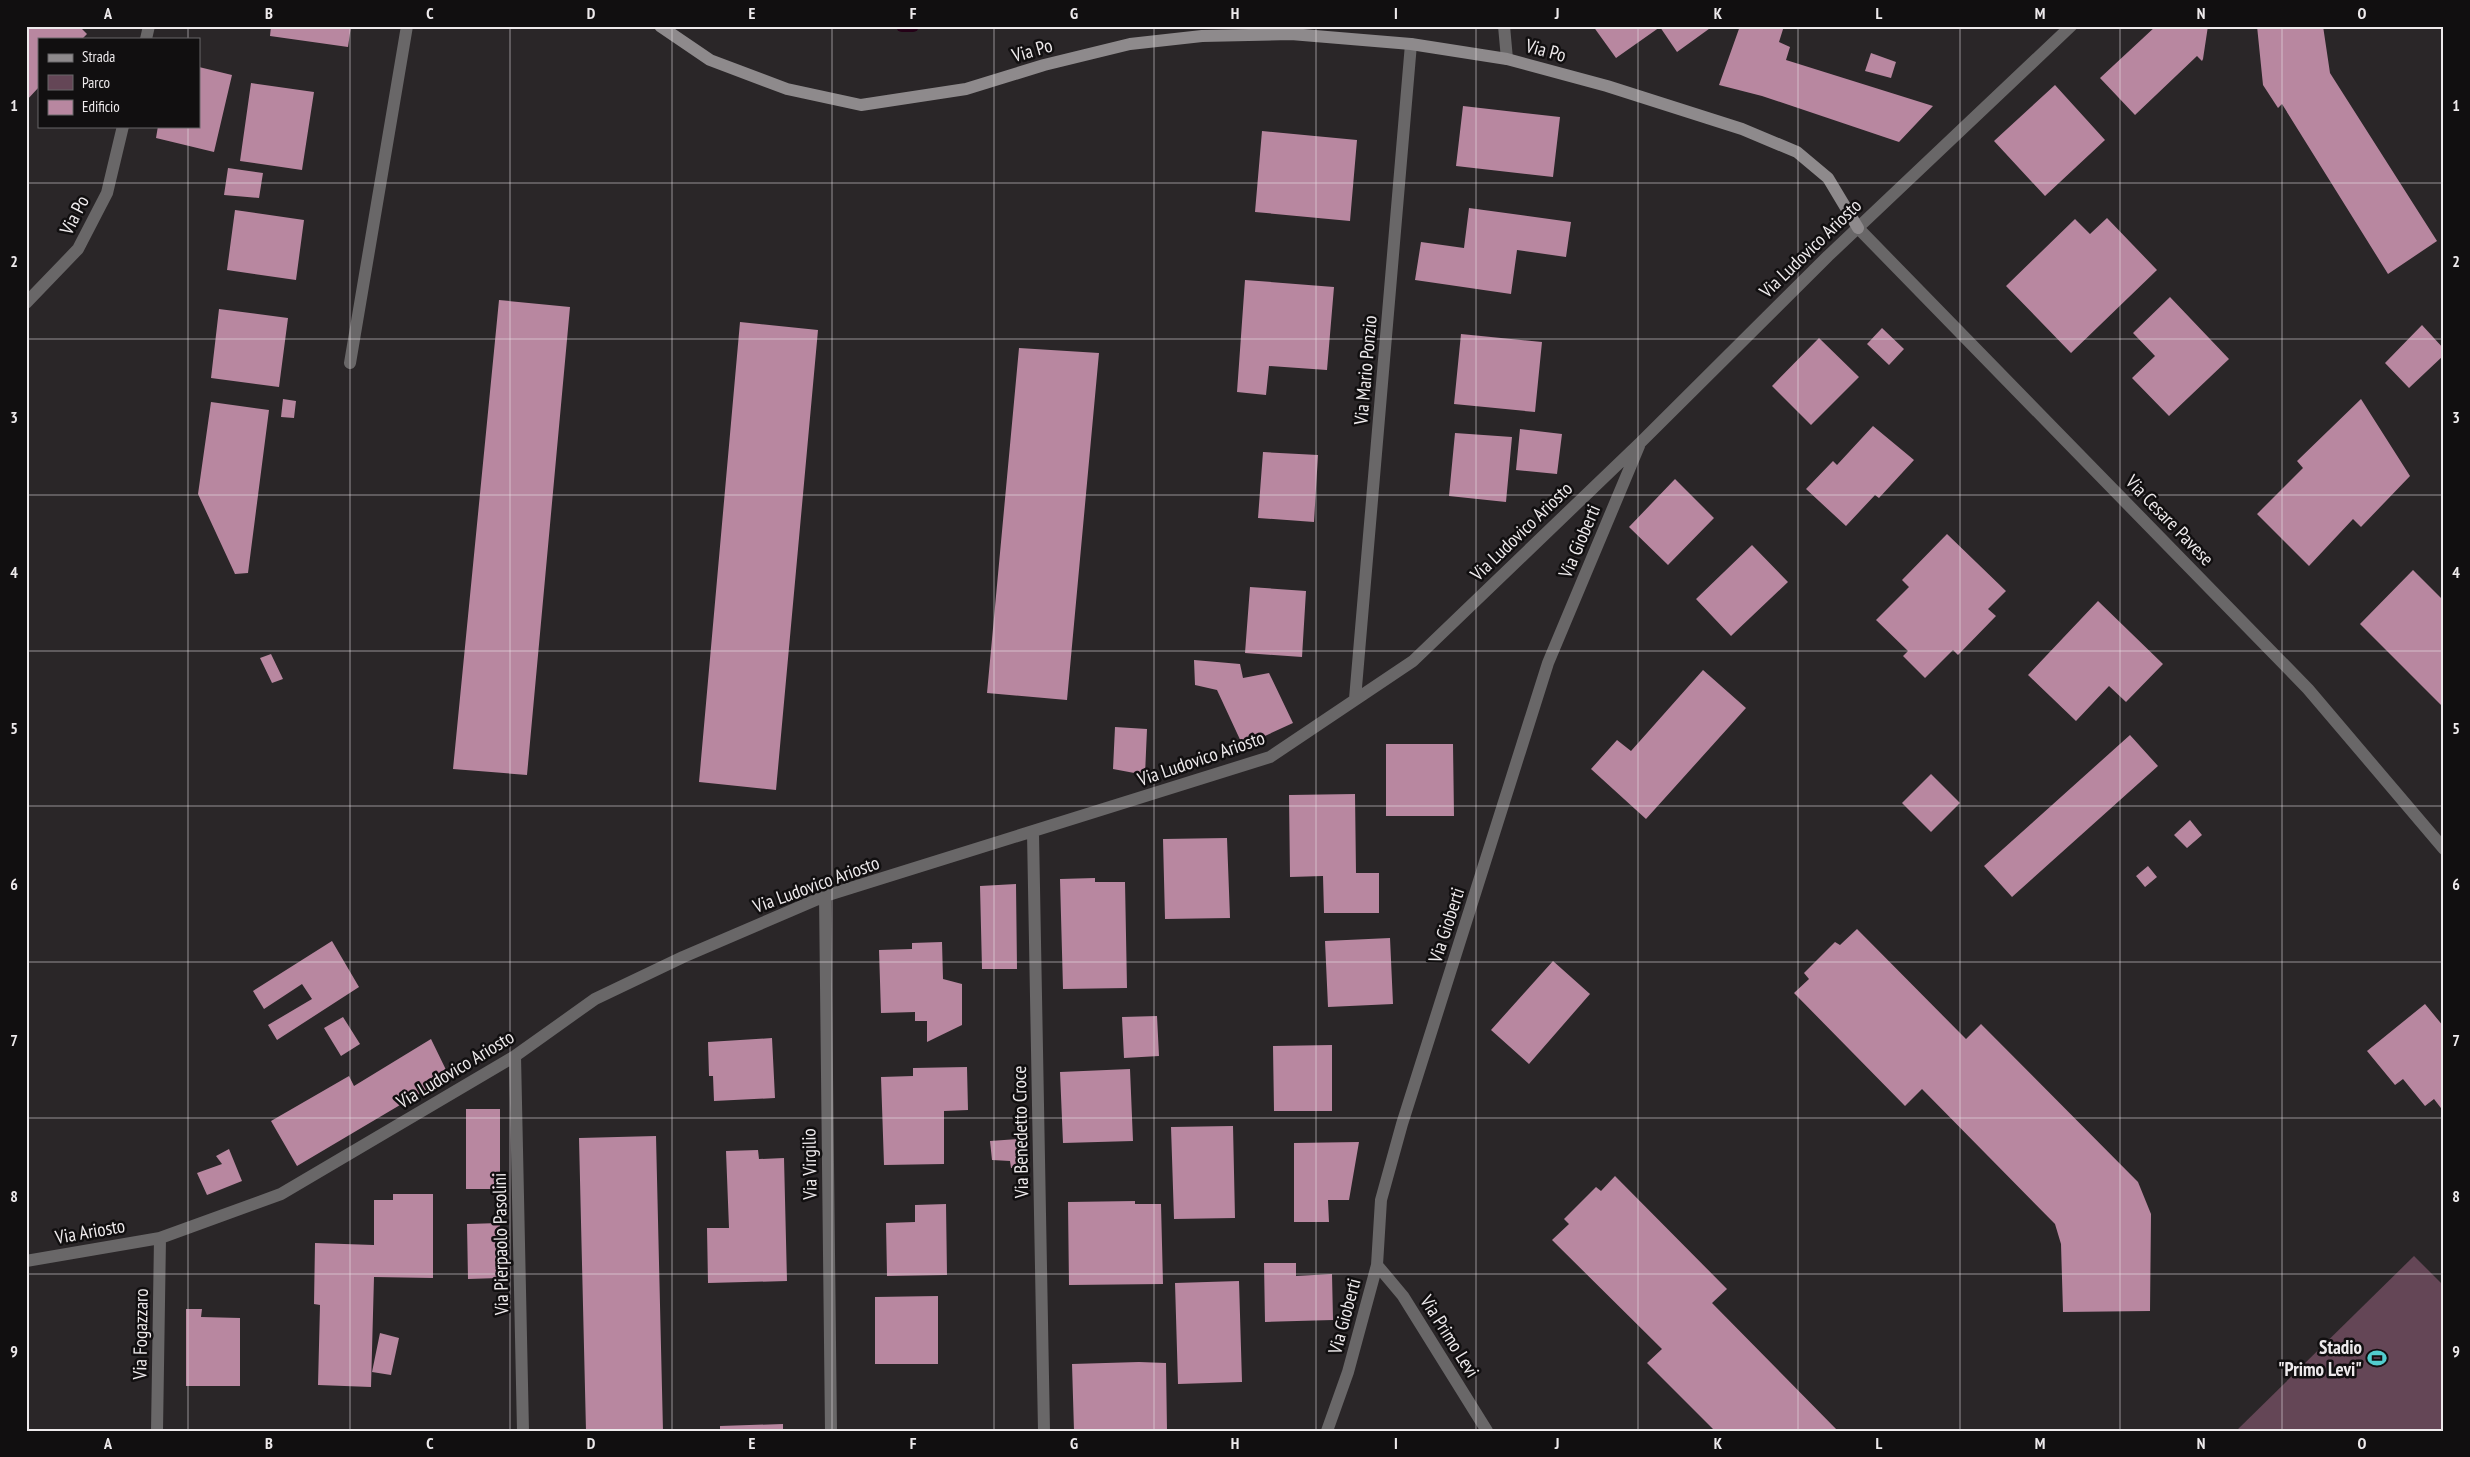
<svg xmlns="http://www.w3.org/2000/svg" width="2470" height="1457" font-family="'PT Sans Narrow',sans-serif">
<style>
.green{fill:#644656}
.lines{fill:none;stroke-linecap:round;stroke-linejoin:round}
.stream{stroke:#240117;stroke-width:12}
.building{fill:#b887a0}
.street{stroke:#696768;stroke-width:12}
.secondary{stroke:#8e8a8c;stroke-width:12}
.grid{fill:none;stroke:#eeeaec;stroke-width:1;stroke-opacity:0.55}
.labels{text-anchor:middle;stroke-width:5;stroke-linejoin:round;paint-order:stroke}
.street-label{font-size:19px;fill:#eeeaec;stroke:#110f10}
.poi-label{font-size:19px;font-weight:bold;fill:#eeeaec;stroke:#110f10;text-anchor:end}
.neatline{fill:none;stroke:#eeeaec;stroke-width:2}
.grid-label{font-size:16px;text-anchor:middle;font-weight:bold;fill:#eeeaec}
</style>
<rect width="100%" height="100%" fill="#2a2628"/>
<!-- green -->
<path class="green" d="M 2414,1256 L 2444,1286 L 2444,1431 L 2236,1431 Z"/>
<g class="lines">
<!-- stream -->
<path class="stream" d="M 902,26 L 913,26"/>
</g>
<!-- building -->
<path class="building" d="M 26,26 L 79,26 L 87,34 L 82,39 L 39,39 L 39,87 L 26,101 Z
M 271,26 L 351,26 L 348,47 L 270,36 Z
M 1593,26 L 1713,26 L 1677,52 L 1660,27 L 1616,58 Z
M 1740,26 L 1784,26 L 1779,42 L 1790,47 L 1786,60 L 1933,106 L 1899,142 L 1762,96 L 1719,85 Z
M 2156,26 L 2208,26 L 2203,59 L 2202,61 L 2197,56 L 2135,115 L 2100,78 Z
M 2257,26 L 2323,26 L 2330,73 L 2437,241 L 2388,274 L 2282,104 L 2278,108 L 2263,85 Z
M 1871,53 L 1896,62 L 1891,78 L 1865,71 Z
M 199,67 L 232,75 L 214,152 L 156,138 L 158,126 L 199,126 Z
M 251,83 L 314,92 L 302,170 L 240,161 Z
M 2055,85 L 2105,140 L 2045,196 L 1994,141 Z
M 1463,106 L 1560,117 L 1553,177 L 1456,166 Z
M 1262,131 L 1357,140 L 1350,221 L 1255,212 Z
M 228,168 L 263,173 L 259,198 L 224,195 Z
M 1469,208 L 1571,222 L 1566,257 L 1517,250 L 1511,294 L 1415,280 L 1421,242 L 1464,248 Z
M 235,210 L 304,220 L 296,280 L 227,270 Z
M 2107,218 L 2157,270 L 2071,353 L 2006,286 L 2075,219 L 2090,234 Z
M 1245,280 L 1334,287 L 1327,370 L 1269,366 L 1266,395 L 1237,392 Z
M 2170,297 L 2229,359 L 2169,416 L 2132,378 L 2155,356 L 2133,333 Z
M 499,300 L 570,307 L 527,775 L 453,769 Z
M 219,309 L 288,318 L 279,387 L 211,378 Z
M 740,322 L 818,330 L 776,790 L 699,782 Z
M 2422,325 L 2444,349 L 2444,355 L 2409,388 L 2385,363 Z
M 1882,328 L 1904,349 L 1889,365 L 1867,344 Z
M 1461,334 L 1542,342 L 1535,412 L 1454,404 Z
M 1819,338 L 1859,377 L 1811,425 L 1772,386 Z
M 1019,348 L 1099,353 L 1067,700 L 987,693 Z
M 283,399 L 296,401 L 294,418 L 281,417 Z
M 2361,399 L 2410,476 L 2361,527 L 2353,519 L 2309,566 L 2257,514 L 2303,468 L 2297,461 Z
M 211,402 L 269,410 L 248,573 L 235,574 L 198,494 Z
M 1873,426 L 1914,460 L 1879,498 L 1875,495 L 1846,526 L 1806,489 L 1833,461 L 1837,465 Z
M 1520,429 L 1562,434 L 1557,474 L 1516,470 Z
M 1455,433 L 1512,437 L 1506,502 L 1449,496 Z
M 1263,452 L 1318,455 L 1314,522 L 1258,518 Z
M 1675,479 L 1714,518 L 1668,565 L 1629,527 Z
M 1947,534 L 2006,591 L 1988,609 L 1996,616 L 1958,655 L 1953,650 L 1925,678 L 1903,656 L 1908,651 L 1876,620 L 1909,587 L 1902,580 Z
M 1752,545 L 1788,582 L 1731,636 L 1696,599 Z
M 2413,570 L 2444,601 L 2444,708 L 2360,624 Z
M 1250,587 L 1306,591 L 1302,657 L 1245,653 Z
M 2098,601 L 2163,664 L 2126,702 L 2109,686 L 2076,721 L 2028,675 Z
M 271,654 L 283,679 L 272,683 L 260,658 Z
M 1194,660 L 1240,664 L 1243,678 L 1269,673 L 1293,723 L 1243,746 L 1217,690 L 1195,685 Z
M 1703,670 L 1746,708 L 1646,819 L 1591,769 L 1617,740 L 1631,751 Z
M 1115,727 L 1147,729 L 1145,775 L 1113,769 Z
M 2130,735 L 2158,766 L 2012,897 L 1984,866 Z
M 1386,744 L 1453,744 L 1454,816 L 1386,816 Z
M 1931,774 L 1960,803 L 1931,832 L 1902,803 Z
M 1355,794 L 1356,873 L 1379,873 L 1379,913 L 1324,913 L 1323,876 L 1290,877 L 1289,795 Z
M 2190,820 L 2202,835 L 2187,848 L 2174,835 Z
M 1227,838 L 1230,918 L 1165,919 L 1163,839 Z
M 2148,866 L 2157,877 L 2145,887 L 2136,876 Z
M 1095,878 L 1095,882 L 1125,882 L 1127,988 L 1063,989 L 1060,879 Z
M 1016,884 L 1017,969 L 982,969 L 980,886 Z
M 1857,929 L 1966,1039 L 1981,1024 L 2138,1182 L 2151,1214 L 2150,1311 L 2063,1312 L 2061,1244 L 2055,1224 L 1922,1089 L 1905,1106 L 1794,993 L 1809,979 L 1804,973 L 1835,942 L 1840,945 Z
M 1390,938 L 1393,1004 L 1328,1007 L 1325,941 Z
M 332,941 L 359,987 L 277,1040 L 268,1025 L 312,999 L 302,984 L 264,1009 L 253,991 Z
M 942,942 L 943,979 L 962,984 L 962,1025 L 927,1042 L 927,1021 L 915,1021 L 915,1012 L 881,1013 L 879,950 L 912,949 L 912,943 Z
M 1553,961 L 1590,994 L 1529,1064 L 1491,1030 Z
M 2425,1004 L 2444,1027 L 2444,1112 L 2434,1099 L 2425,1106 L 2403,1079 L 2395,1085 L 2367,1051 Z
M 1157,1016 L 1159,1056 L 1124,1058 L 1122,1017 Z
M 343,1017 L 360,1044 L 341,1056 L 324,1028 Z
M 772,1038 L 775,1098 L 714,1101 L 713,1076 L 709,1076 L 708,1042 Z
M 431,1039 L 449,1076 L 297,1166 L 271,1121 L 349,1076 L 354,1086 Z
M 1332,1045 L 1332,1111 L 1274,1111 L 1273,1046 Z
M 967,1067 L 968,1110 L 944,1111 L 944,1164 L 884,1165 L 881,1077 L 913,1076 L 913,1068 Z
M 1130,1069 L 1133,1141 L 1063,1143 L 1060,1072 Z
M 466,1109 L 500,1109 L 500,1189 L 466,1189 Z
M 1233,1126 L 1235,1218 L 1174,1219 L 1171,1127 Z
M 656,1136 L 663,1431 L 586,1431 L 579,1138 Z
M 1018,1139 L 1018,1168 L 1011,1168 L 1010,1161 L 992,1160 L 990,1141 Z
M 1359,1142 L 1349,1200 L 1328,1200 L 1329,1222 L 1294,1222 L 1294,1143 Z
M 229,1149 L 242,1181 L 207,1195 L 197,1173 L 222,1164 L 216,1156 Z
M 758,1150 L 759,1159 L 784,1158 L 787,1281 L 708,1283 L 707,1228 L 729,1228 L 726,1151 Z
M 1615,1176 L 1727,1289 L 1712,1303 L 1838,1431 L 1715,1431 L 1647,1363 L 1662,1349 L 1552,1240 L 1569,1224 L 1564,1219 L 1596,1187 L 1601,1191 Z
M 393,1194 L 433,1194 L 433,1278 L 374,1277 L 371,1387 L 318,1385 L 320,1305 L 314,1304 L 315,1243 L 374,1245 L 374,1200 L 393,1200 Z
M 1135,1201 L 1135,1204 L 1161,1204 L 1163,1284 L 1069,1285 L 1068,1202 Z
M 946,1204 L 947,1275 L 887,1276 L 886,1223 L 915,1222 L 915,1205 Z
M 500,1223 L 499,1278 L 468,1279 L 467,1224 Z
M 1264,1263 L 1296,1263 L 1296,1276 L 1332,1274 L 1333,1320 L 1265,1322 Z
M 1239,1281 L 1242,1382 L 1178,1384 L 1175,1283 Z
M 938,1296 L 938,1364 L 875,1364 L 875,1297 Z
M 186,1309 L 202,1309 L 201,1317 L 240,1318 L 240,1386 L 186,1386 Z
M 380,1333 L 399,1338 L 391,1375 L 372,1372 Z
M 1139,1362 L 1166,1363 L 1167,1431 L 1074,1431 L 1072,1364 Z
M 783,1424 L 783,1431 L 720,1431 L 720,1426 Z"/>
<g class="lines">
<!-- street -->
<path class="street" d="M 1504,26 L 1507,59
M 146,39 L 149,26
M 1858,228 L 2308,689 L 2444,849
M 26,303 L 78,249 L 107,193 L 123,126
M 350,363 L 407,26
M 1355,699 L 1411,44
M 1033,833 L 1044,1431
M 825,896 L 831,1431
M 515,1056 L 523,1431
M 26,1261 L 160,1238 L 281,1194 L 515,1056 L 595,999 L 683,957 L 825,896 L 1270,757 L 1413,661 L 1641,442 L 1828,256 L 2071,26
M 1377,1265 L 1403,1296 L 1487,1431
M 157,1431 L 160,1238
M 1327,1431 L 1348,1372 L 1377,1265 L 1381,1200 L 1402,1124 L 1548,663 L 1639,446"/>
<!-- secondary -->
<path class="secondary" d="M 660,26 L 710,60 L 787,89 L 861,105 L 966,89 L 1044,65 L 1130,44 L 1202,36 L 1291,34 L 1411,44 L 1507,59 L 1607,86 L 1742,129 L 1797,152 L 1828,178 L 1858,228"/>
</g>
<!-- grid -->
<path class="grid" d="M 188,26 L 188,39M 350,26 L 350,1431M 510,26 L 510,1431M 672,26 L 672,1431M 832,26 L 832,1431M 994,26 L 994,1431M 1154,26 L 1154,1431M 1316,26 L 1316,1431M 1476,26 L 1476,1431M 1638,26 L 1638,1431M 1798,26 L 1798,1431M 1960,26 L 1960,1431M 2120,26 L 2120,1431M 2282,26 L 2282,1431M 188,126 L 188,1431M 26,183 L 2444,183M 26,339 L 2444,339M 26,495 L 2444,495M 26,651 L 2444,651M 26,806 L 2444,806M 26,962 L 2444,962M 26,1118 L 2444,1118M 26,1274 L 2444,1274"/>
<!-- icons -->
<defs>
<g id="stadium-bare" transform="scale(1.5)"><path d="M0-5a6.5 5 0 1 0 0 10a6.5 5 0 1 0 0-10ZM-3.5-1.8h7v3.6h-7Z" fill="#52cdce" stroke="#110f10" stroke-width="2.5" paint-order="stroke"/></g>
</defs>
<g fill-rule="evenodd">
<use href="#stadium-bare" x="2377" y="1358"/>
</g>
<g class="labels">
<!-- street labels -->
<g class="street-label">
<text transform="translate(1032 50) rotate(-16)" y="7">Via Po</text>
<text transform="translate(1546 50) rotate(15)" y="7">Via Po</text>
<text transform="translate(74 215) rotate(-63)" y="7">Via Po</text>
<text transform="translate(1810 248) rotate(-44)" y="7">Via Ludovico Ariosto</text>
<text transform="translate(1365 370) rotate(-85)" y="7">Via Mario Ponzio</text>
<text transform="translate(2170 520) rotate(46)" y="7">Via Cesare Pavese</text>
<text transform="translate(1521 531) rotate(-44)" y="7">Via Ludovico Ariosto</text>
<text transform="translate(1579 541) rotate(-67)" y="7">Via Gioberti</text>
<text transform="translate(1201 758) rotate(-19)" y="7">Via Ludovico Ariosto</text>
<text transform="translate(816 884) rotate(-20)" y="7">Via Ludovico Ariosto</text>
<text transform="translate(1446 925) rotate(-72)" y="7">Via Gioberti</text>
<text transform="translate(455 1069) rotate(-31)" y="7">Via Ludovico Ariosto</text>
<text transform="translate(1020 1132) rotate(-91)" y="7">Via Benedetto Croce</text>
<text transform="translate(809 1164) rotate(-91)" y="7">Via Virgilio</text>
<text transform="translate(90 1231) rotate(-10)" y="7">Via Ariosto</text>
<text transform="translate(500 1244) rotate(-91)" y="7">Via Pierpaolo Pasolini</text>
<text transform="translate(1344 1316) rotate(-75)" y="7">Via Gioberti</text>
<text transform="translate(140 1334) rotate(-89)" y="7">Via Fogazzaro</text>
<text transform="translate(1450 1336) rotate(58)" y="7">Via Primo Levi</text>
</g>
<!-- poi labels -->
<g class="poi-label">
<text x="2362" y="1354">Stadio<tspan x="2362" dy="22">"Primo Levi"</tspan></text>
</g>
</g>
<!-- border -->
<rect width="2470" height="1457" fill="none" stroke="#110f10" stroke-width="55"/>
<!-- legend -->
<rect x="38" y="38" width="162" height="90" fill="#110f10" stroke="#696768"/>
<rect x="48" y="54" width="25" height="8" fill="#8e8a8c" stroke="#696768"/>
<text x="82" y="62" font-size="15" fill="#eeeaec">Strada</text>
<rect x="48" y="75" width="25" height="15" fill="#644656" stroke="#696768"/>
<text x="82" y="88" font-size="15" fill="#eeeaec">Parco</text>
<rect x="48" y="100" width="25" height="15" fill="#b887a0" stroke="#696768"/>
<text x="82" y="112" font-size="15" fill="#eeeaec">Edificio</text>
<rect x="28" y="28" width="2414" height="1402" class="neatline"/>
<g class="grid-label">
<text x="108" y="19">A</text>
<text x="269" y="19">B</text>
<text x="430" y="19">C</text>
<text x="591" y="19">D</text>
<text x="752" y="19">E</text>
<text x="913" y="19">F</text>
<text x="1074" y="19">G</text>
<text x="1235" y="19">H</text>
<text x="1396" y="19">I</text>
<text x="1557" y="19">J</text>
<text x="1718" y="19">K</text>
<text x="1879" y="19">L</text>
<text x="2040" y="19">M</text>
<text x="2201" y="19">N</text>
<text x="2362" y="19">O</text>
<text x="14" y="111">1</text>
<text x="2456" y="111">1</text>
<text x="14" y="267">2</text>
<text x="2456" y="267">2</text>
<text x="14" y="423">3</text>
<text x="2456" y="423">3</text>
<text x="14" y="578">4</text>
<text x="2456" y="578">4</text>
<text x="14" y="734">5</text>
<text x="2456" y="734">5</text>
<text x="14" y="890">6</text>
<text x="2456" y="890">6</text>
<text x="14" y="1046">7</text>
<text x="2456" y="1046">7</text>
<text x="14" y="1202">8</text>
<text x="2456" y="1202">8</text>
<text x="14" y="1357">9</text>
<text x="2456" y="1357">9</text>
<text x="108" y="1449">A</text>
<text x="269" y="1449">B</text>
<text x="430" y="1449">C</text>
<text x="591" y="1449">D</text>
<text x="752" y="1449">E</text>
<text x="913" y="1449">F</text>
<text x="1074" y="1449">G</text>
<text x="1235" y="1449">H</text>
<text x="1396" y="1449">I</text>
<text x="1557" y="1449">J</text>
<text x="1718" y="1449">K</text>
<text x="1879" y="1449">L</text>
<text x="2040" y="1449">M</text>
<text x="2201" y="1449">N</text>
<text x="2362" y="1449">O</text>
</g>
</svg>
